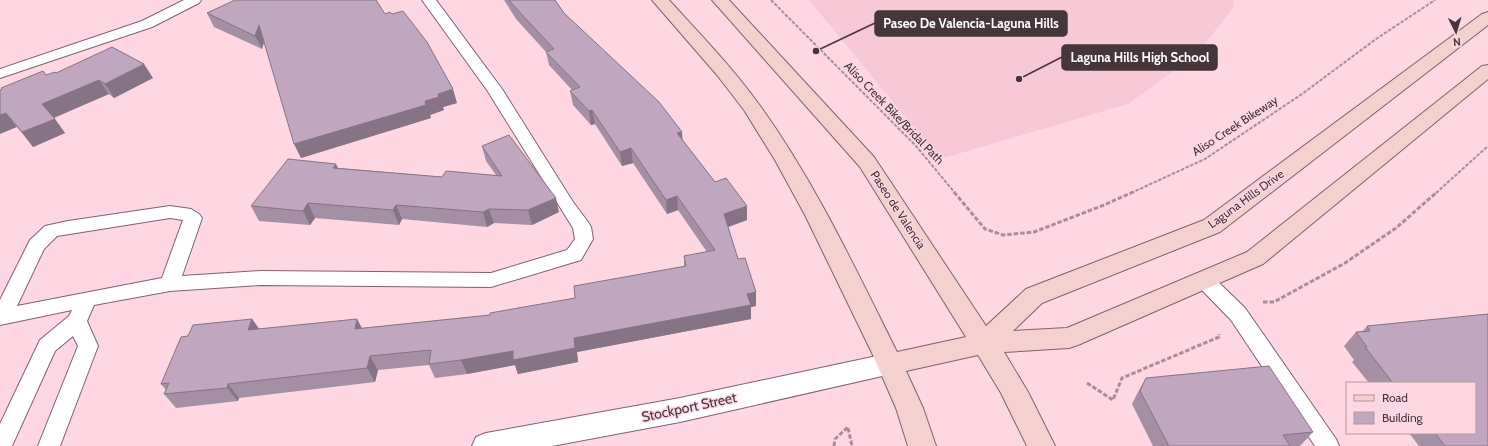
<svg xmlns="http://www.w3.org/2000/svg" width="1488" height="446" font-family="Cabin,sans-serif">
<style>
.built{fill:#f7c9d7}
.lines{fill:none;stroke-linecap:round;stroke-linejoin:round}
.lane-casing{stroke:#82616b;stroke-width:2}
.street-casing{stroke:#82616b;stroke-width:2}
.secondary-casing{stroke:#82616b;stroke-width:2}
.path-far1{stroke:#aa8e96;stroke-width:2;stroke-dasharray:3.5 1.5;stroke-linecap:butt}
.path{stroke:#aa8e96;stroke-width:3;stroke-dasharray:4.5 2;stroke-linecap:butt}
.lane{fill:#fff;fill-rule:evenodd}
.street{fill:#fff;fill-rule:evenodd}
.secondary{fill:#f2d1ce;fill-rule:evenodd}
.wall{fill:#a58fa4}
.shaded-wall{fill:#867486}
.building{fill:#c0a6bf;stroke:#867486}
.labels{text-anchor:middle;stroke-width:3;stroke-linejoin:round;paint-order:stroke}
.street-label{font-size:12px;fill:#45363a;stroke:#fed7e3}
.near-street-label{font-size:14px;fill:#45363a;stroke:#fed7e3}
.leader{fill:none;stroke:#45363a;stroke-width:1.5}
.callout-dot{fill:#45363a;stroke:#fed7e3;stroke-width:1.5}
.callout{fill:#45363a;stroke:#45363a;stroke-width:1.5}
.callout-label{font-size:13px;text-anchor:middle;font-weight:bold;fill:#fff}
</style>
<rect width="100%" height="100%" fill="#fed7e3"/>
<!-- built -->
<path class="built" d="M 809,0 L 1234,0 L 1233,8 L 1197,54 L 1128,104 L 940,159 Z"/>
<g class="lines">
<!-- lane casing -->
<g class="lane-casing">
<path id="lane" d="M 184,0 L 201,0 L 199,3 L 152,27 L 0,78 L 0,69 L 142,21 Z
M 422,0 L 436,0 L 502,89 L 573,202 L 588,222 L 591,227 L 593,239 L 581,260 L 491,287 L 260,285 L 170,291 L 94,305 L 87,321 L 98,346 L 60,446 L 38,446 L 78,346 L 73,336 L 55,351 L 12,446 L 0,446 L 0,424 L 40,340 L 69,316 L 72,310 L 0,325 L 0,300 L 30,240 L 45,226 L 68,221 L 170,206 L 191,209 L 199,214 L 202,218 L 182,276 L 260,271 L 491,273 L 567,250 L 575,239 L 573,228 L 487,90 ZM 170,218 L 183,220 L 162,278 L 17,306 L 44,249 L 57,236 Z
M 1204,273 L 1211,275 L 1245,308 L 1336,439 L 1339,446 L 1315,446 L 1231,320 L 1197,285 L 1194,280 L 1197,275 Z"/>
</g>
<!-- street casing -->
<g class="street-casing">
<path id="street" d="M 891,353 L 900,356 L 904,364 L 900,372 L 680,422 L 552,446 L 472,446 L 476,437 L 486,433 L 680,398 Z"/>
</g>
<!-- secondary casing -->
<g class="secondary-casing">
<path id="secondary" d="M 652,0 L 669,0 C 700,34 731,66 758,103 C 814,180 855,268 897,352 L 966,337 L 860,167 L 712,0 L 729,0 L 874,157 L 986,326 L 1026,289 L 1204,220 L 1482,14 L 1488,12 L 1488,25 L 1220,232 L 1042,303 L 1013,331 L 1067,328 L 1247,252 L 1482,66 L 1488,65 L 1488,79 L 1263,264 L 1078,345 L 1069,348 L 1004,352 L 1028,392 L 1055,446 L 1027,446 L 1001,393 L 978,355 L 906,371 L 923,408 L 936,446 L 908,446 L 896,408 L 872,353 L 805,215 L 775,160 L 744,110 L 717,75 Z"/>
</g>
<!-- path-far1 -->
<path class="path-far1" d="M 771,0 L 916,146 L 955,193
M 1131,193 L 1205,159 L 1302,94 L 1376,39 L 1435,0
M 1436,193 L 1488,146"/>
<!-- path -->
<path class="path" d="M 954,192 L 985,229 L 1003,235 L 1034,232 L 1104,205 L 1133,192
M 1263,302 L 1274,302 L 1345,263 L 1396,228 L 1437,192
M 1087,383 L 1113,400 L 1122,378 L 1219,337 L 1219,334
M 848,428 L 852,446
M 834,446 L 835,439 L 848,427"/>
<!-- lane -->
<use href="#lane" class="lane"/>
<!-- street -->
<use href="#street" class="street"/>
<!-- secondary -->
<use href="#secondary" class="secondary"/>
</g>
<!-- wall -->
<path class="wall" d="M 504,0 L 555,0 L 564,13 L 682,139 L 715,182 L 747,220 L 728,227 L 738,259 L 756,292 L 756,306 L 751,307 L 751,319 L 577,352 L 578,362 L 518,374 L 515,365 L 467,374 L 435,378 L 429,365 L 378,370 L 375,382 L 239,398 L 238,401 L 176,408 L 164,394 L 166,390 L 161,384 L 188,336 L 252,319 L 259,329 L 357,319 L 362,328 L 490,315 L 575,298 L 684,266 L 684,256 L 707,252 L 678,210 L 667,214 L 633,163 L 622,166 L 595,124 L 591,125 L 573,105 L 570,91 L 572,90 L 549,65 L 546,52 L 516,19 Z
M 207,13 L 385,14 L 457,103 L 443,107 L 444,110 L 430,115 L 431,118 L 301,158 L 264,42 L 262,49 L 214,27 Z
M 56,73 L 153,78 L 114,98 L 109,94 L 54,118 L 65,133 L 33,147 L 17,127 L 46,75 Z
M 482,146 L 559,212 L 532,225 L 494,223 L 487,227 L 402,219 L 399,225 L 315,218 L 310,225 L 259,221 L 251,206 L 339,168 L 442,177 L 496,175 L 486,161 Z
M 1488,314 L 1488,446 L 1419,446 L 1409,433 L 1475,433 L 1475,383 L 1369,383 L 1352,362 L 1354,360 L 1344,346 L 1356,332 L 1362,332 L 1367,326 Z
M 1146,378 L 1313,432 L 1300,446 L 1153,446 L 1132,404 L 1138,392 Z"/>
<!-- shaded-wall -->
<path class="shaded-wall" d="M 259,25 L 265,39 L 262,49 L 255,36 Z
M 144,64 L 153,78 L 114,98 L 105,84 Z
M 99,80 L 109,94 L 53,118 L 42,104 Z
M 453,89 L 457,103 L 443,107 L 444,110 L 430,115 L 431,118 L 301,158 L 294,144 L 425,101 L 438,94 Z
M 592,110 L 595,124 L 591,125 L 589,111 Z
M 6,113 L 17,127 L 0,134 L 0,115 Z
M 55,119 L 65,133 L 33,147 L 22,132 Z
M 682,132 L 683,146 L 677,133 Z
M 631,148 L 633,163 L 622,166 L 620,152 Z
M 336,164 L 343,178 L 333,168 Z
M 677,196 L 678,210 L 667,214 L 666,200 Z
M 556,198 L 559,212 L 532,225 L 528,210 Z
M 308,203 L 315,218 L 310,225 L 303,211 Z
M 396,205 L 402,219 L 399,225 L 393,210 Z
M 747,206 L 747,220 L 725,228 L 724,214 Z
M 489,209 L 494,223 L 487,227 L 483,212 Z
M 756,292 L 756,306 L 751,307 L 751,319 L 577,352 L 578,362 L 518,374 L 515,365 L 467,374 L 461,360 L 574,338 L 747,294 Z
M 252,319 L 262,333 L 248,330 Z
M 357,319 L 364,333 L 355,329 Z
M 370,356 L 378,370 L 375,382 L 367,368 Z
M 228,384 L 239,398 L 238,401 L 227,388 Z"/>
<!-- building -->
<path class="building" d="M 235,0 L 376,0 L 385,14 L 390,12 L 392,14 L 403,11 L 427,42 L 453,89 L 438,94 L 439,97 L 425,101 L 426,105 L 294,144 L 259,25 L 255,36 L 207,13 Z
M 509,0 L 555,0 L 564,13 L 659,102 L 682,132 L 677,133 L 715,182 L 726,178 L 747,206 L 724,214 L 738,259 L 745,258 L 756,292 L 747,294 L 751,305 L 574,338 L 575,348 L 513,360 L 513,351 L 461,360 L 429,364 L 431,350 L 370,356 L 367,368 L 228,384 L 227,388 L 164,394 L 169,383 L 161,384 L 181,337 L 188,336 L 193,325 L 252,319 L 248,330 L 357,319 L 355,329 L 490,315 L 490,313 L 575,298 L 574,286 L 686,266 L 684,256 L 715,250 L 677,196 L 666,200 L 631,148 L 620,152 L 592,110 L 589,111 L 570,91 L 580,87 L 546,52 L 554,49 L 513,5 Z
M 112,47 L 144,64 L 105,84 L 99,80 L 42,104 L 55,119 L 22,132 L 6,113 L 0,115 L 0,90 L 2,89 L 1,88 L 43,71 L 46,75 L 55,72 L 56,73 Z
M 509,135 L 556,198 L 528,210 L 489,209 L 483,212 L 396,205 L 393,210 L 308,203 L 303,211 L 251,206 L 288,159 L 336,164 L 333,168 L 442,177 L 446,171 L 502,176 L 482,146 Z
M 1488,314 L 1488,446 L 1445,446 L 1435,433 L 1475,433 L 1475,383 L 1393,383 L 1365,347 L 1367,347 L 1356,332 L 1370,331 L 1367,326 Z
M 1269,366 L 1313,432 L 1283,435 L 1290,446 L 1169,446 L 1140,391 L 1146,378 Z"/>
<g class="labels">
<!-- street labels -->
<g class="street-label">
<text transform="translate(894 113) rotate(46)" y="4">Aliso Creek Bike/Bridal Path</text>
<text transform="translate(1235 126) rotate(-33)" y="4">Aliso Creek Bikeway</text>
<text transform="translate(1246 199) rotate(-36)" y="4">Laguna Hills Drive</text>
<text transform="translate(898 210) rotate(57)" y="4">Paseo de Valencia</text>
</g>
<!-- near-street labels -->
<g class="near-street-label">
<text transform="translate(689 407) rotate(-12)" y="5">Stockport Street</text>
</g>
</g>
<!-- callouts -->
<path class="leader" d="M816 51L875 23M1019 79L1062 57"/>
<g class="callout-dot">
<circle cx="816" cy="51" r="4"/>
<circle cx="1019" cy="79" r="4"/>
</g>
<g class="callout">
<rect x="875" y="11" width="192" height="25" rx="4"/>
<rect x="1062" y="45" width="155" height="25" rx="4"/>
</g>
<g class="callout-label">
<text x="971" y="28">Paseo De Valencia-Laguna Hills</text>
<text x="1140" y="62">Laguna Hills High School</text>
</g>
<!-- legend -->
<rect x="1346" y="382" width="130" height="52" fill="#fed7e3" stroke="#b4979f"/>
<rect x="1354" y="395" width="20" height="6" fill="#f2d1ce" stroke="#b4979f"/>
<text x="1382" y="402" font-size="12" fill="#45363a">Road</text>
<rect x="1354" y="412" width="20" height="12" fill="#c0a6bf" stroke="#b4979f"/>
<text x="1382" y="422" font-size="12" fill="#45363a">Building</text>
<!-- north arrow -->
<g transform="translate(1456 32) rotate(175)" stroke="#fed7e3" stroke-width="3" paint-order="stroke">
<path d="M0-3L7 15L0 10L-7 15Z" fill="#45363a"/>
<text y="-6" font-size="11" font-weight="bold" text-anchor="middle" fill="#45363a">N</text>
</g>
</svg>
